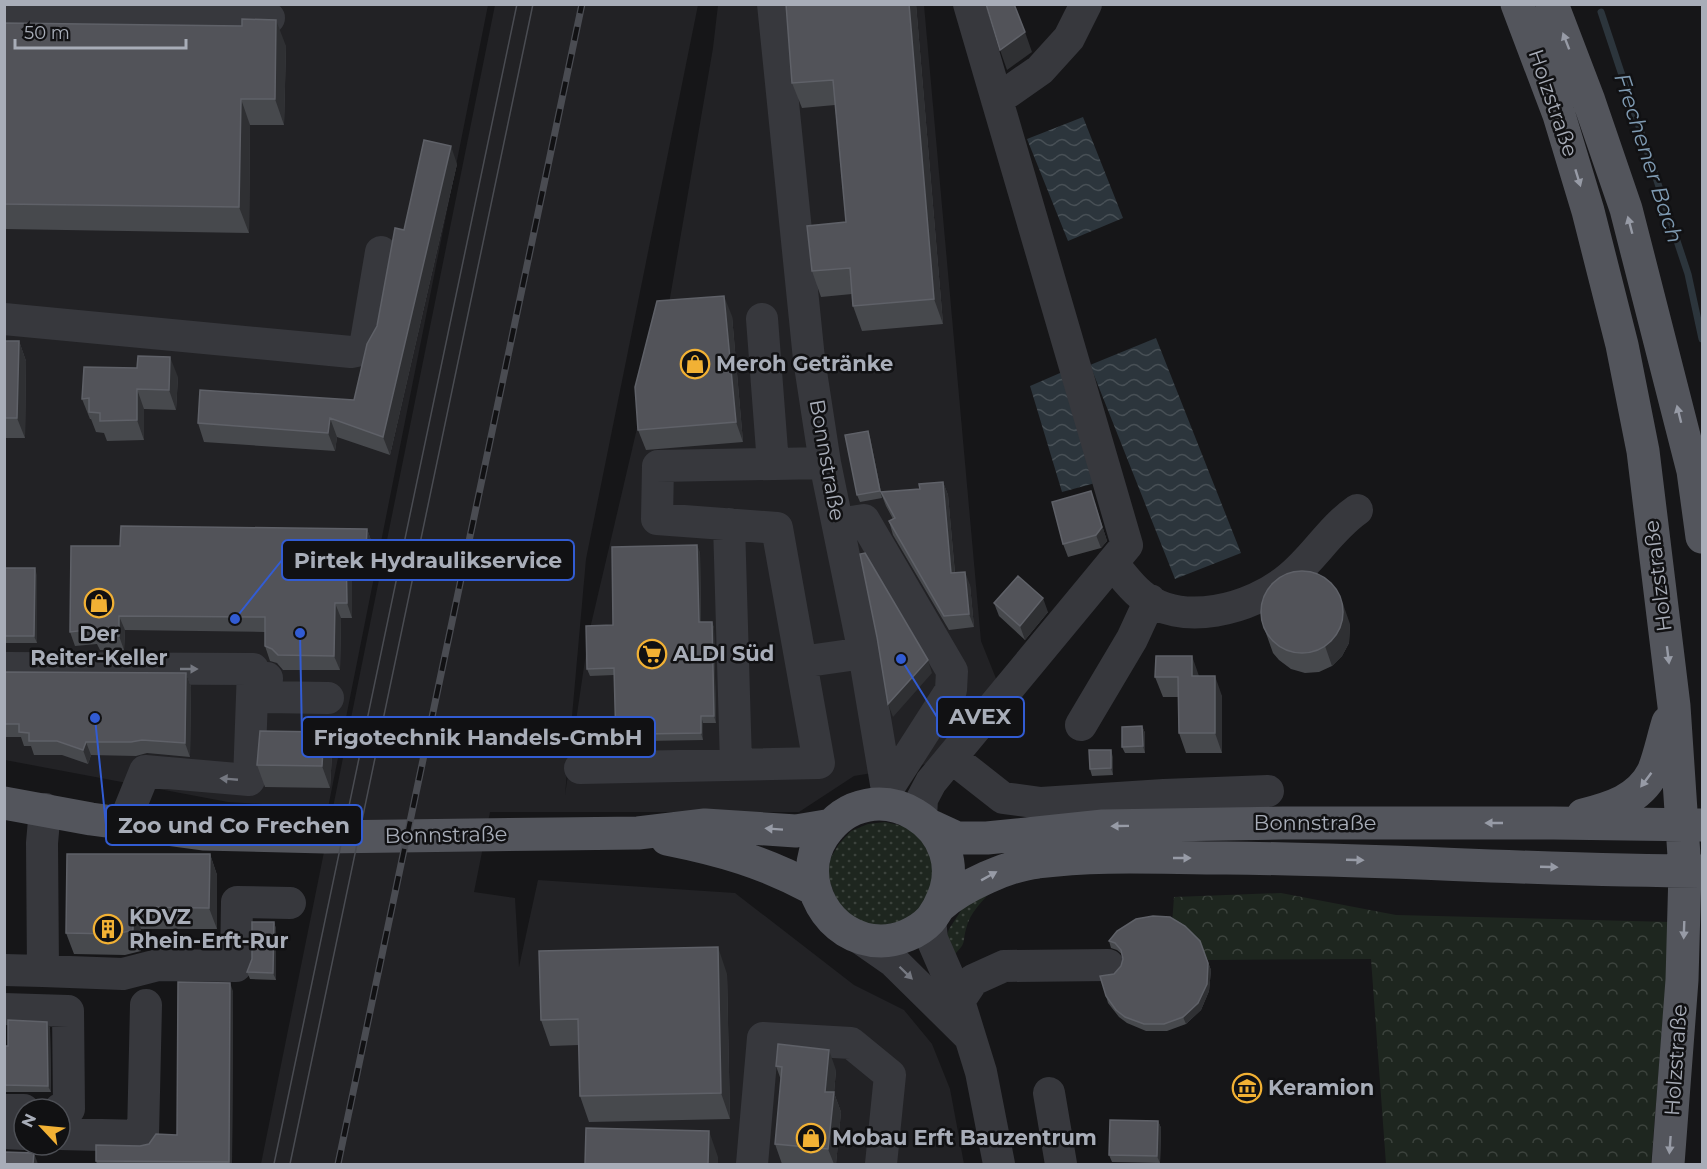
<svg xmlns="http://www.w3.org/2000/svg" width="1707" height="1169" font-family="Montserrat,sans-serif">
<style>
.built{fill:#222225}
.grass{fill:url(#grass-dots)}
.forest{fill:url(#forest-crowns)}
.water{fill:url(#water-waves)}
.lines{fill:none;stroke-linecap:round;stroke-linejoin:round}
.stream{stroke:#2c353c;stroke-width:7}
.minor{stroke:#37383d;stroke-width:32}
.major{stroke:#53555c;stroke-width:33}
.tram{stroke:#4a4c52;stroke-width:1.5}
.rail-casing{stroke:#4a4c52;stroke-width:7}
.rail{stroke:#111113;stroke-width:4.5;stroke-dasharray:14;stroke-linecap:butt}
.wall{fill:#47494d}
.shaded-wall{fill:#2f3033}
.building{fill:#525359;stroke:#5f6168;stroke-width:1.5}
.oneway{fill:#979ba6}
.oneway2{fill:#757881}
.labels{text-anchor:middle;stroke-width:5;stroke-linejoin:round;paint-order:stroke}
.street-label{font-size:21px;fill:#a8adb8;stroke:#111113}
.poi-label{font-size:21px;font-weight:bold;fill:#a8adb8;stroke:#111113;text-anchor:start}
.water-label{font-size:22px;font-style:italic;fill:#7f9bb3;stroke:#111113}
.leader{fill:none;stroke:#325cd3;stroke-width:2}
.callout-dot{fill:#325cd3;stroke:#111113;stroke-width:2}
.callout{fill:#111113;stroke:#325cd3;stroke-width:2}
.callout-label{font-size:22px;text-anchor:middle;font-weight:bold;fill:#a8adb8}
</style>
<defs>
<pattern id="grass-dots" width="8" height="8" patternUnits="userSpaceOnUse" patternTransform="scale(1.5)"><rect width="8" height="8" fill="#1e261f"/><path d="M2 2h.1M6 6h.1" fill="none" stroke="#3c433d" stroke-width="1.8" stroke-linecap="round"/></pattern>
<pattern id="forest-crowns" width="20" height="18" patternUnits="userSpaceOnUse" patternTransform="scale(1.5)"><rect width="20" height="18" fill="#1e261f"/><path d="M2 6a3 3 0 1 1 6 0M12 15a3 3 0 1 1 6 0" fill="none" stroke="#3c433d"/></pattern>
<pattern id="water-waves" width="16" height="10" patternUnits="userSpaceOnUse" patternTransform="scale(1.5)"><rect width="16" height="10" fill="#2c353c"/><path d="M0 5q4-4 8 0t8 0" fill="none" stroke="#485056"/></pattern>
</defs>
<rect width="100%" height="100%" fill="#161618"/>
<!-- built -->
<path class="built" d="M 5,5 L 488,5 L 328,808 L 228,802 L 5,760 Z
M 495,5 L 698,5 L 586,559 L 565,795 L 589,633 L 642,407 L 666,321 L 713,48 L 718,5 L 924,5 L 981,641 L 997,681 L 933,763 L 854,776 L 799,812 L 490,812 L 474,892 L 515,898 L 519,967 L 538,880 L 735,893 L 854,985 L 904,1010 L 932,1044 L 950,1089 L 964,1164 L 261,1164 Z"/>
<!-- grass -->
<path class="grass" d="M 885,822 L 903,826 L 918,836 L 929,850 L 934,867 L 929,901 L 904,924 L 870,928 L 840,909 L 828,877 L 830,859 L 839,844 L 851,831 L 868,824 Z
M 995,888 C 983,900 970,912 966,929 C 962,944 967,942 954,955 L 943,946 L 949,929 L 966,903 Z"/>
<!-- forest -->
<path class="forest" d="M 1281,893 L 1396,915 L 1671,922 L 1651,1164 L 1386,1164 L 1371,959 L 1208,960 C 1200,942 1189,935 1172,924 L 1174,897 Z"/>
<!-- water -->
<path class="water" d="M 1083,117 L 1123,218 L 1068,241 L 1027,139 Z
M 1156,338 L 1241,553 L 1175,579 L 1090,365 Z
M 1067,370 L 1099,482 L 1062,492 L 1030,386 Z"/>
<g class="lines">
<!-- stream -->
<path class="stream" d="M 1601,12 L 1688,274 L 1702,339"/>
<!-- minor -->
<path class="minor" d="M 773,4 L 809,359 L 825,463 L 864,653 L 887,790 L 886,804
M 4,14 L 269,18
M 997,100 L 1040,70 L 1069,38 L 1086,4
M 4,319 L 351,352 L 361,350 L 366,341 L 381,252
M 762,319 L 773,464
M 729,524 L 736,764
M 838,524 L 864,520 L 952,671 L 951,690 L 887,790
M 1112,563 C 1121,573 1130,586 1140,594 C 1180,629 1252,609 1289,578 C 1314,558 1330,529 1357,510
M 801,662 L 864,653
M 4,668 L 253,669 L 249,780 L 145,771 L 124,823
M 253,677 L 267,678 L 266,697 L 328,698
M 1081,725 L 1132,639 L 1150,600
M 952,758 L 1003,798 L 1041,803 L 1164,795 L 1268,791
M 580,768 L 819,763 L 777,528 L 657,519 L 658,466 L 825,463
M 921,817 L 922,799 L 931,782 L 1127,545 L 969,4
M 930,920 L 932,939 L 959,1001 L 981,1072 L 999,1164
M 860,938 L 893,961 L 968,1035
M 4,970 L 43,971 L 42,843 L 45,809
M 43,971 L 123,974 L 158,965 L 236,966 L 237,902 L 290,903
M 959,1001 L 973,980 L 1004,966 L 1108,965
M 4,1009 L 68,1011 L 69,1109 L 60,1109
M 1049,1093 L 1061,1164
M 4,1110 L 24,1110
M 4,1133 L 24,1134
M 60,1134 L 143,1136 L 146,1005
M 752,1164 L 763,1038 L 851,1043 L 890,1075 L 881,1164"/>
<!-- major -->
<path class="major" d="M 1517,4 L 1559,115 L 1588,211 L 1622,345 L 1643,451 L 1674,706 L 1685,871 L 1682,980 L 1668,1164
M 1552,4 L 1589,101 L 1626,209 L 1693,471 L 1702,537
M 4,803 L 91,819 L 203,834 L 325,837 L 555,834 L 638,833 L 705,825 L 796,831 L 832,825
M 1583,815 C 1610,808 1639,800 1653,772 C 1659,758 1663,738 1668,722
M 931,826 L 957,838 L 987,838 L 1103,826 L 1283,823 L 1553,823 L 1702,825
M 667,839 C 722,850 764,862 814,889
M 939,906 C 981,828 871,763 823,836 C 794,880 829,941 881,941 C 897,941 918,933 930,920 C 934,916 936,910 940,906 C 962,886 1009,865 1038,862 C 1100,854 1163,858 1226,858 C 1385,859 1543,871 1702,871"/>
<!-- tram -->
<path class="tram" d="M 274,1164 L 517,4
M 290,1164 L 533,4"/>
<!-- rail casing -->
<g class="rail-casing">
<path id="rail" d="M 338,1164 L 582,4"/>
</g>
<!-- rail -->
<use href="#rail" class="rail"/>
</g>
<!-- wall -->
<path class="wall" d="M 786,4 L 916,4 L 943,324 L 862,331 L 853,306 L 852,294 L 821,297 L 812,271 L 846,222 L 835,105 L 802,108 L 792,83 Z
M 4,23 L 242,26 L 286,46 L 284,125 L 250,125 L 249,233 L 4,229 Z
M 457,164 L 390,455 L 337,437 L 335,451 L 204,442 L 198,423 L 354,400 L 377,326 L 404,230 Z
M 732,316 L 743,442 L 646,450 L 638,430 Z
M 4,341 L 19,341 L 26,361 L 25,438 L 4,438 Z
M 178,377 L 176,410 L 144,409 L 144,440 L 107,441 L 104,433 L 96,432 L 91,419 L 90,419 L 82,399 Z
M 868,431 L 870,438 L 881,492 L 920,489 L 943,482 L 948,495 L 955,573 L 970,585 L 974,627 L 949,630 L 893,535 L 889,521 L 893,519 L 886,506 L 881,493 L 882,498 L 860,502 L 857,495 Z
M 1091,491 L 1107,541 L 1101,548 L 1068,557 L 1063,544 Z
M 367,529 L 372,543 L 372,563 L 352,563 L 352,618 L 341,618 L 340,670 L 283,670 L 277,663 L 270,661 L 265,646 L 265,632 L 125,630 L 124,650 L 100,650 L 97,644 L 75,646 L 70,632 L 120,546 Z
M 700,552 L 701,622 L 712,622 L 714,628 L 716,723 L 703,723 L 703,740 L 645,741 L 645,749 L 618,749 L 616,742 L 614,675 L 590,676 L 587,669 L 613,625 Z
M 4,568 L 37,575 L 37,643 L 4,643 Z
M 994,603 L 1048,612 L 1025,640 L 999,616 Z
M 1261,619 L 1350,624 L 1349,643 L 1342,656 L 1332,666 L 1319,672 L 1305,673 L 1291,669 L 1279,660 L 1273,653 Z
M 4,672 L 186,673 L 191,687 L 190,757 L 147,753 L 136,756 L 91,755 L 88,764 L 62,755 L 34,755 L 31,746 L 24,746 L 21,737 L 4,737 Z
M 1199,676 L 1222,696 L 1222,753 L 1186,753 L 1179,733 L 1178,697 L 1163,697 L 1155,677 Z
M 1142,726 L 1145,733 L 1145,753 L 1125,753 L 1122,747 Z
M 324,732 L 332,754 L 330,788 L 265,787 L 257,765 Z
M 1113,757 L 1113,775 L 1092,776 L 1090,769 Z
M 210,854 L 217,875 L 217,929 L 141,929 L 141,951 L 125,955 L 74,954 L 66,933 Z
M 274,922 L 276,929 L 276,980 L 250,979 L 247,972 L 252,959 Z
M 1109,941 L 1200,941 L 1211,970 L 1209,991 L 1201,1010 L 1186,1024 L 1167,1031 L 1146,1031 L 1127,1023 L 1119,1017 L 1108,1003 L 1106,996 L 1114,974 L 1121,966 L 1123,959 L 1123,955 L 1117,950 L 1111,948 Z
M 727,974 L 730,1119 L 589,1122 L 580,1096 L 579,1045 L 550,1046 L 541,1020 Z
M 233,991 L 232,1164 L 97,1164 L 96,1161 L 177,1135 Z
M 47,1022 L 50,1028 L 51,1092 L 4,1092 L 4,1046 L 8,1046 Z
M 776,1066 L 836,1070 L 834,1093 L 841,1112 L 836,1164 L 782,1164 L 775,1144 L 781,1080 Z
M 1158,1121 L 1161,1128 L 1160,1163 L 1112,1162 L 1109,1155 Z"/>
<!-- shaded-wall -->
<path class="shaded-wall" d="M 909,4 L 916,4 L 943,324 L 934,299 Z
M 276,20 L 286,46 L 284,125 L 275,99 Z
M 1025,32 L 1032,52 L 1007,70 L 1000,50 Z
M 241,99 L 250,125 L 249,233 L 239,207 Z
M 451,146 L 457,164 L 390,455 L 383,437 Z
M 724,296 L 732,316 L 743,442 L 736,422 Z
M 19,341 L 26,361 L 25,438 L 17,418 Z
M 170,357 L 178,377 L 176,410 L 169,390 Z
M 137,389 L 144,409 L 144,440 L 137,420 Z
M 330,418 L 337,437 L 335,451 L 328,433 Z
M 868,431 L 870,438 L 882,498 L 880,491 Z
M 943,482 L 948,495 L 956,586 L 951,573 Z
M 1091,491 L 1107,541 L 1101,548 L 1096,535 Z
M 367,529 L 372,543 L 372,563 L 366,549 Z
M 697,545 L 700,552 L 701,629 L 699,622 Z
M 346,549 L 352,563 L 352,618 L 347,603 Z
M 35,568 L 37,575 L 37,643 L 34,636 Z
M 965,572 L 970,585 L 974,627 L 969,614 Z
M 1043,598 L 1048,612 L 1025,640 L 1020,626 Z
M 335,603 L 341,618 L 340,670 L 334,656 Z
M 1343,604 L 1350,624 L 1349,643 L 1342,656 L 1332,666 L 1325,646 Z
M 119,616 L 125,630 L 124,650 L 119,636 Z
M 712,622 L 714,628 L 716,723 L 714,716 Z
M 1192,656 L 1199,676 L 1192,676 Z
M 928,660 L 932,673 L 893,717 L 888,704 Z
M 186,673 L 191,687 L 190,757 L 185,743 Z
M 1215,676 L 1222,696 L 1222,753 L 1215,733 Z
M 701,716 L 703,723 L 703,740 L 701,733 Z
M 1142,726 L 1145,733 L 1145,753 L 1143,746 Z
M 324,732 L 332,754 L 330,788 L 322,766 Z
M 642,734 L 645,741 L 645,749 L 642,742 Z
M 86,742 L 91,755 L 88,764 L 83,750 Z
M 1111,750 L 1113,757 L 1113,775 L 1111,768 Z
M 210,854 L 217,875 L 217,929 L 209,908 Z
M 133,907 L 141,929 L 141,951 L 133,930 Z
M 274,922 L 276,929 L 276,980 L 273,973 Z
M 718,947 L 727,974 L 730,1119 L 721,1093 Z
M 1208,963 L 1211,970 L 1209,991 L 1201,1010 L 1186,1024 L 1183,1017 Z
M 230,983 L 233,991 L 232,1164 L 230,1164 L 229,1162 Z
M 47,1022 L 50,1028 L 51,1092 L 48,1086 Z
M 829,1050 L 836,1070 L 834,1093 L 841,1112 L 836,1164 L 834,1164 L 828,1149 L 825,1092 Z
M 1158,1121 L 1161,1128 L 1160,1163 L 1157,1156 Z
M 709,1131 L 718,1157 L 718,1164 L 708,1164 Z
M 34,1153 L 38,1164 L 33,1164 Z"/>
<!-- building -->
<path class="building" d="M 786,4 L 909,4 L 934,299 L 853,306 L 850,268 L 812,271 L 807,226 L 846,222 L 833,80 L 792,83 Z
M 986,4 L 1014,4 L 1025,32 L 1000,50 Z
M 242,19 L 276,20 L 275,99 L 241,99 L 239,207 L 4,204 L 4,23 L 242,26 Z
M 424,140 L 451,146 L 383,437 L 330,418 L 328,433 L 198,423 L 200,390 L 354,400 L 367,344 L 377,326 L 395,228 L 404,230 Z
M 724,296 L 736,422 L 638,430 L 635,387 L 657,301 Z
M 4,341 L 19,341 L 17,418 L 4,418 Z
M 138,356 L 170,357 L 169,390 L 137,389 L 137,420 L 100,421 L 100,413 L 89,412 L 89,398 L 82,399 L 84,367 L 137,368 Z
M 868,431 L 880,491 L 857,495 L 845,435 Z
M 943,482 L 951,573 L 965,572 L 969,614 L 944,616 L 889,521 L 895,518 L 881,492 L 920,489 L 919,484 Z
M 1091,491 L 1102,527 L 1096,535 L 1063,544 L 1052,502 Z
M 121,526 L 367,529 L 366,549 L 346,549 L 347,603 L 335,603 L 334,656 L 278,655 L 272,649 L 265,646 L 265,617 L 119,616 L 119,636 L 94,636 L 94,629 L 70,632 L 71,546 L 120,546 Z
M 697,545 L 699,622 L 712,622 L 714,716 L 701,716 L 701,733 L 642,734 L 642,742 L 616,742 L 614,668 L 587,669 L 586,626 L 613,625 L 612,547 Z
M 865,553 L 928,660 L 888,704 L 877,637 L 860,554 Z
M 4,568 L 35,568 L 34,636 L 4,636 Z
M1261 612a41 41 0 1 1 82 0a41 41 0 1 1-82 0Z
M 1018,576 L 1043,598 L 1020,626 L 994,603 Z
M 1156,656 L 1192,656 L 1192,676 L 1215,676 L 1215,733 L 1179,733 L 1178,677 L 1155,677 Z
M 4,672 L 186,673 L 185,743 L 142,740 L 131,742 L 86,742 L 83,750 L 57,741 L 29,741 L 29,733 L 19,732 L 19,724 L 4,724 Z
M 1142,726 L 1143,746 L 1122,747 L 1122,727 Z
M 260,731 L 324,732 L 322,766 L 257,765 Z
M 1089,750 L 1111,750 L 1111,768 L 1090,769 Z
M 67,854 L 210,854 L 209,908 L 133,907 L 133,930 L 117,934 L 66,933 Z
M 1153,916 L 1170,917 L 1185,926 L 1200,941 L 1208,963 L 1207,984 L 1198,1003 L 1183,1017 L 1164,1024 L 1144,1024 L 1125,1017 L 1116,1010 L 1106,996 L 1100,976 L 1114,974 L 1121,966 L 1123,959 L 1121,950 L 1115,943 L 1109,941 L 1117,931 L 1136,919 Z
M 252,922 L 274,922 L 273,973 L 247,972 L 252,959 Z
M 718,947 L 721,1093 L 580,1096 L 578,1019 L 541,1020 L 539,951 Z
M 178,982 L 230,983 L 229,1162 L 96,1161 L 96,1145 L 140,1146 L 149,1144 L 156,1134 L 177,1135 Z
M 8,1020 L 47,1022 L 48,1086 L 4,1085 L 4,1046 L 8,1046 Z
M 778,1044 L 829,1050 L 825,1092 L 834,1092 L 828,1149 L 775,1144 L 782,1067 L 776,1066 Z
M 1110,1120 L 1158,1121 L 1157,1156 L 1109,1155 Z
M 586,1128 L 709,1131 L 708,1164 L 585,1164 Z
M 4,1152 L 34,1153 L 33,1164 L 4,1164 Z"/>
<!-- one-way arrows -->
<defs><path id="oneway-solid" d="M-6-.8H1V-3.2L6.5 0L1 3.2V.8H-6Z" transform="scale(1.5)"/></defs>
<g class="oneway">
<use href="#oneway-solid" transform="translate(1566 41) rotate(-111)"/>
<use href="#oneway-solid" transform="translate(1578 178) rotate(73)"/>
<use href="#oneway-solid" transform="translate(1630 225) rotate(-105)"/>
<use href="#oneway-solid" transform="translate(1679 414) rotate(-104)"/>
<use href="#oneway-solid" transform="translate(1668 655) rotate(83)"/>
<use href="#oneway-solid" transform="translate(1646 780) rotate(127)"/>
<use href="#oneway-solid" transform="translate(1494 823) rotate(180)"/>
<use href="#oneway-solid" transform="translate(1120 826) rotate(179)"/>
<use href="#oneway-solid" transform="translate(774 829) rotate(-176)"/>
<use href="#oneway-solid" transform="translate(1182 858)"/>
<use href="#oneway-solid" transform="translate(1355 860) rotate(2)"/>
<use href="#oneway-solid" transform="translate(1549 867) rotate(2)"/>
<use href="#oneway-solid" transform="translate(989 876) rotate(-29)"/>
<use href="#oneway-solid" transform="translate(1684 930) rotate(92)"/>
<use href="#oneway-solid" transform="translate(1670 1145) rotate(94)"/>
</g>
<g class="oneway2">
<use href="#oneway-solid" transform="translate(189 669)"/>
<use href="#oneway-solid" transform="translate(229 779) rotate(-175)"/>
<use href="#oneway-solid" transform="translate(906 973) rotate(44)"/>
</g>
<!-- icons -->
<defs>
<g id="shop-ring" transform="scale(1.5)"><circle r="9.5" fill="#111113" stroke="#f2b134" stroke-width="1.5"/><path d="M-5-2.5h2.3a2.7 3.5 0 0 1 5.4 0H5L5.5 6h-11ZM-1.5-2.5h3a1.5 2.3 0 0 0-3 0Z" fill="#f2b134"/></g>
<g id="supermarket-ring" transform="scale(1.5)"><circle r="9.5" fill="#111113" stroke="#f2b134" stroke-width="1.5"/><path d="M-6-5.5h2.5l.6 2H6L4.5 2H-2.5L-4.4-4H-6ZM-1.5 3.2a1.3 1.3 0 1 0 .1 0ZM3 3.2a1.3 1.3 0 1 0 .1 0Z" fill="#f2b134"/></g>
<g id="building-ring" transform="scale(1.5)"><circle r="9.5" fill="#111113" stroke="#f2b134" stroke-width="1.5"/><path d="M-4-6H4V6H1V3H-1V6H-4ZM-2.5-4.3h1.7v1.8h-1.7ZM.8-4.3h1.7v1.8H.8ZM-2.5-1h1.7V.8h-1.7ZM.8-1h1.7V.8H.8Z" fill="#f2b134"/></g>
<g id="museum-ring" transform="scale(1.5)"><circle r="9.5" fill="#111113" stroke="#f2b134" stroke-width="1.5"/><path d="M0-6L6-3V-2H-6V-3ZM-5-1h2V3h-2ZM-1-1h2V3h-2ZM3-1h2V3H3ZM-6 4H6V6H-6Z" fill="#f2b134"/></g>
</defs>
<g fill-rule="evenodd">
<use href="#shop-ring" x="695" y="364"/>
<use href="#shop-ring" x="99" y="603"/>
<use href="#supermarket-ring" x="652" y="654"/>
<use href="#building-ring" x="108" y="929"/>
<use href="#museum-ring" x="1247" y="1088"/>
<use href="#shop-ring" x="811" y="1138"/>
</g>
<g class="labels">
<!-- street labels -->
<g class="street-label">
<text transform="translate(1553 103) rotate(71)" y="7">Holzstraße</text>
<text transform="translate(827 460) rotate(80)" y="7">Bonnstraße</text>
<text transform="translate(1658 576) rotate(-97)" y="7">Holzstraße</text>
<text x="1315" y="830">Bonnstraße</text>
<text transform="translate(446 835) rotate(-1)" y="7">Bonnstraße</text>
<text transform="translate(1676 1060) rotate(-86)" y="7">Holzstraße</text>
</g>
<!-- poi labels -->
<g class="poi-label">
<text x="716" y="371">Meroh Getränke</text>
<text x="99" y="641" text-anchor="middle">Der<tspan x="99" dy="24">Reiter-Keller</tspan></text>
<text x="673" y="661">ALDI Süd</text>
<text x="129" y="924">KDVZ<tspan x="129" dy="24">Rhein-Erft-Rur</tspan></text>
<text x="1268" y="1095">Keramion</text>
<text x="832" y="1145">Mobau Erft Bauzentrum</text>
</g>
<!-- water labels -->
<g class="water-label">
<text transform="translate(1649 158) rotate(72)" y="8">Frechener Bach</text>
</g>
</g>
<!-- callouts -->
<path class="leader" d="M235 619L282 560M901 659L937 717M300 633L302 737M95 718L106 825"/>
<g class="callout-dot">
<circle cx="235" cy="619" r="6"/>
<circle cx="901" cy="659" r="6"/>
<circle cx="300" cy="633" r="6"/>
<circle cx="95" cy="718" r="6"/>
</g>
<g class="callout">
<rect x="282" y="540" width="292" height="40" rx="6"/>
<rect x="937" y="697" width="87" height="40" rx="6"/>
<rect x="302" y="717" width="353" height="40" rx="6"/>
<rect x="106" y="805" width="256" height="40" rx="6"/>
</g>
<g class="callout-label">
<text x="428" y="568">Pirtek Hydraulikservice</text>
<text x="980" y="724">AVEX</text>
<text x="478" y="745">Frigotechnik Handels-GmbH</text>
<text x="234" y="833">Zoo und Co Frechen</text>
</g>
<!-- border -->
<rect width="1707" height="1169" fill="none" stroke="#a8adb8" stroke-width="12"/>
<!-- north arrow -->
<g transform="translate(42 1127) rotate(296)"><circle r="28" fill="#111113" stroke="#4d4f55" stroke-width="1.5"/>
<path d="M0-4.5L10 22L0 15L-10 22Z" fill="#f2b134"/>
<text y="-9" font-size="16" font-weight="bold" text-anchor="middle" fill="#a8adb8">N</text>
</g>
<!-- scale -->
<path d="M15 39v9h171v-9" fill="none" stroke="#a8adb8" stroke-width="3"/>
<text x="24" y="39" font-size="18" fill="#a8adb8" stroke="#111113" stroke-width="4.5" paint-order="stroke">50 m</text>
</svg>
